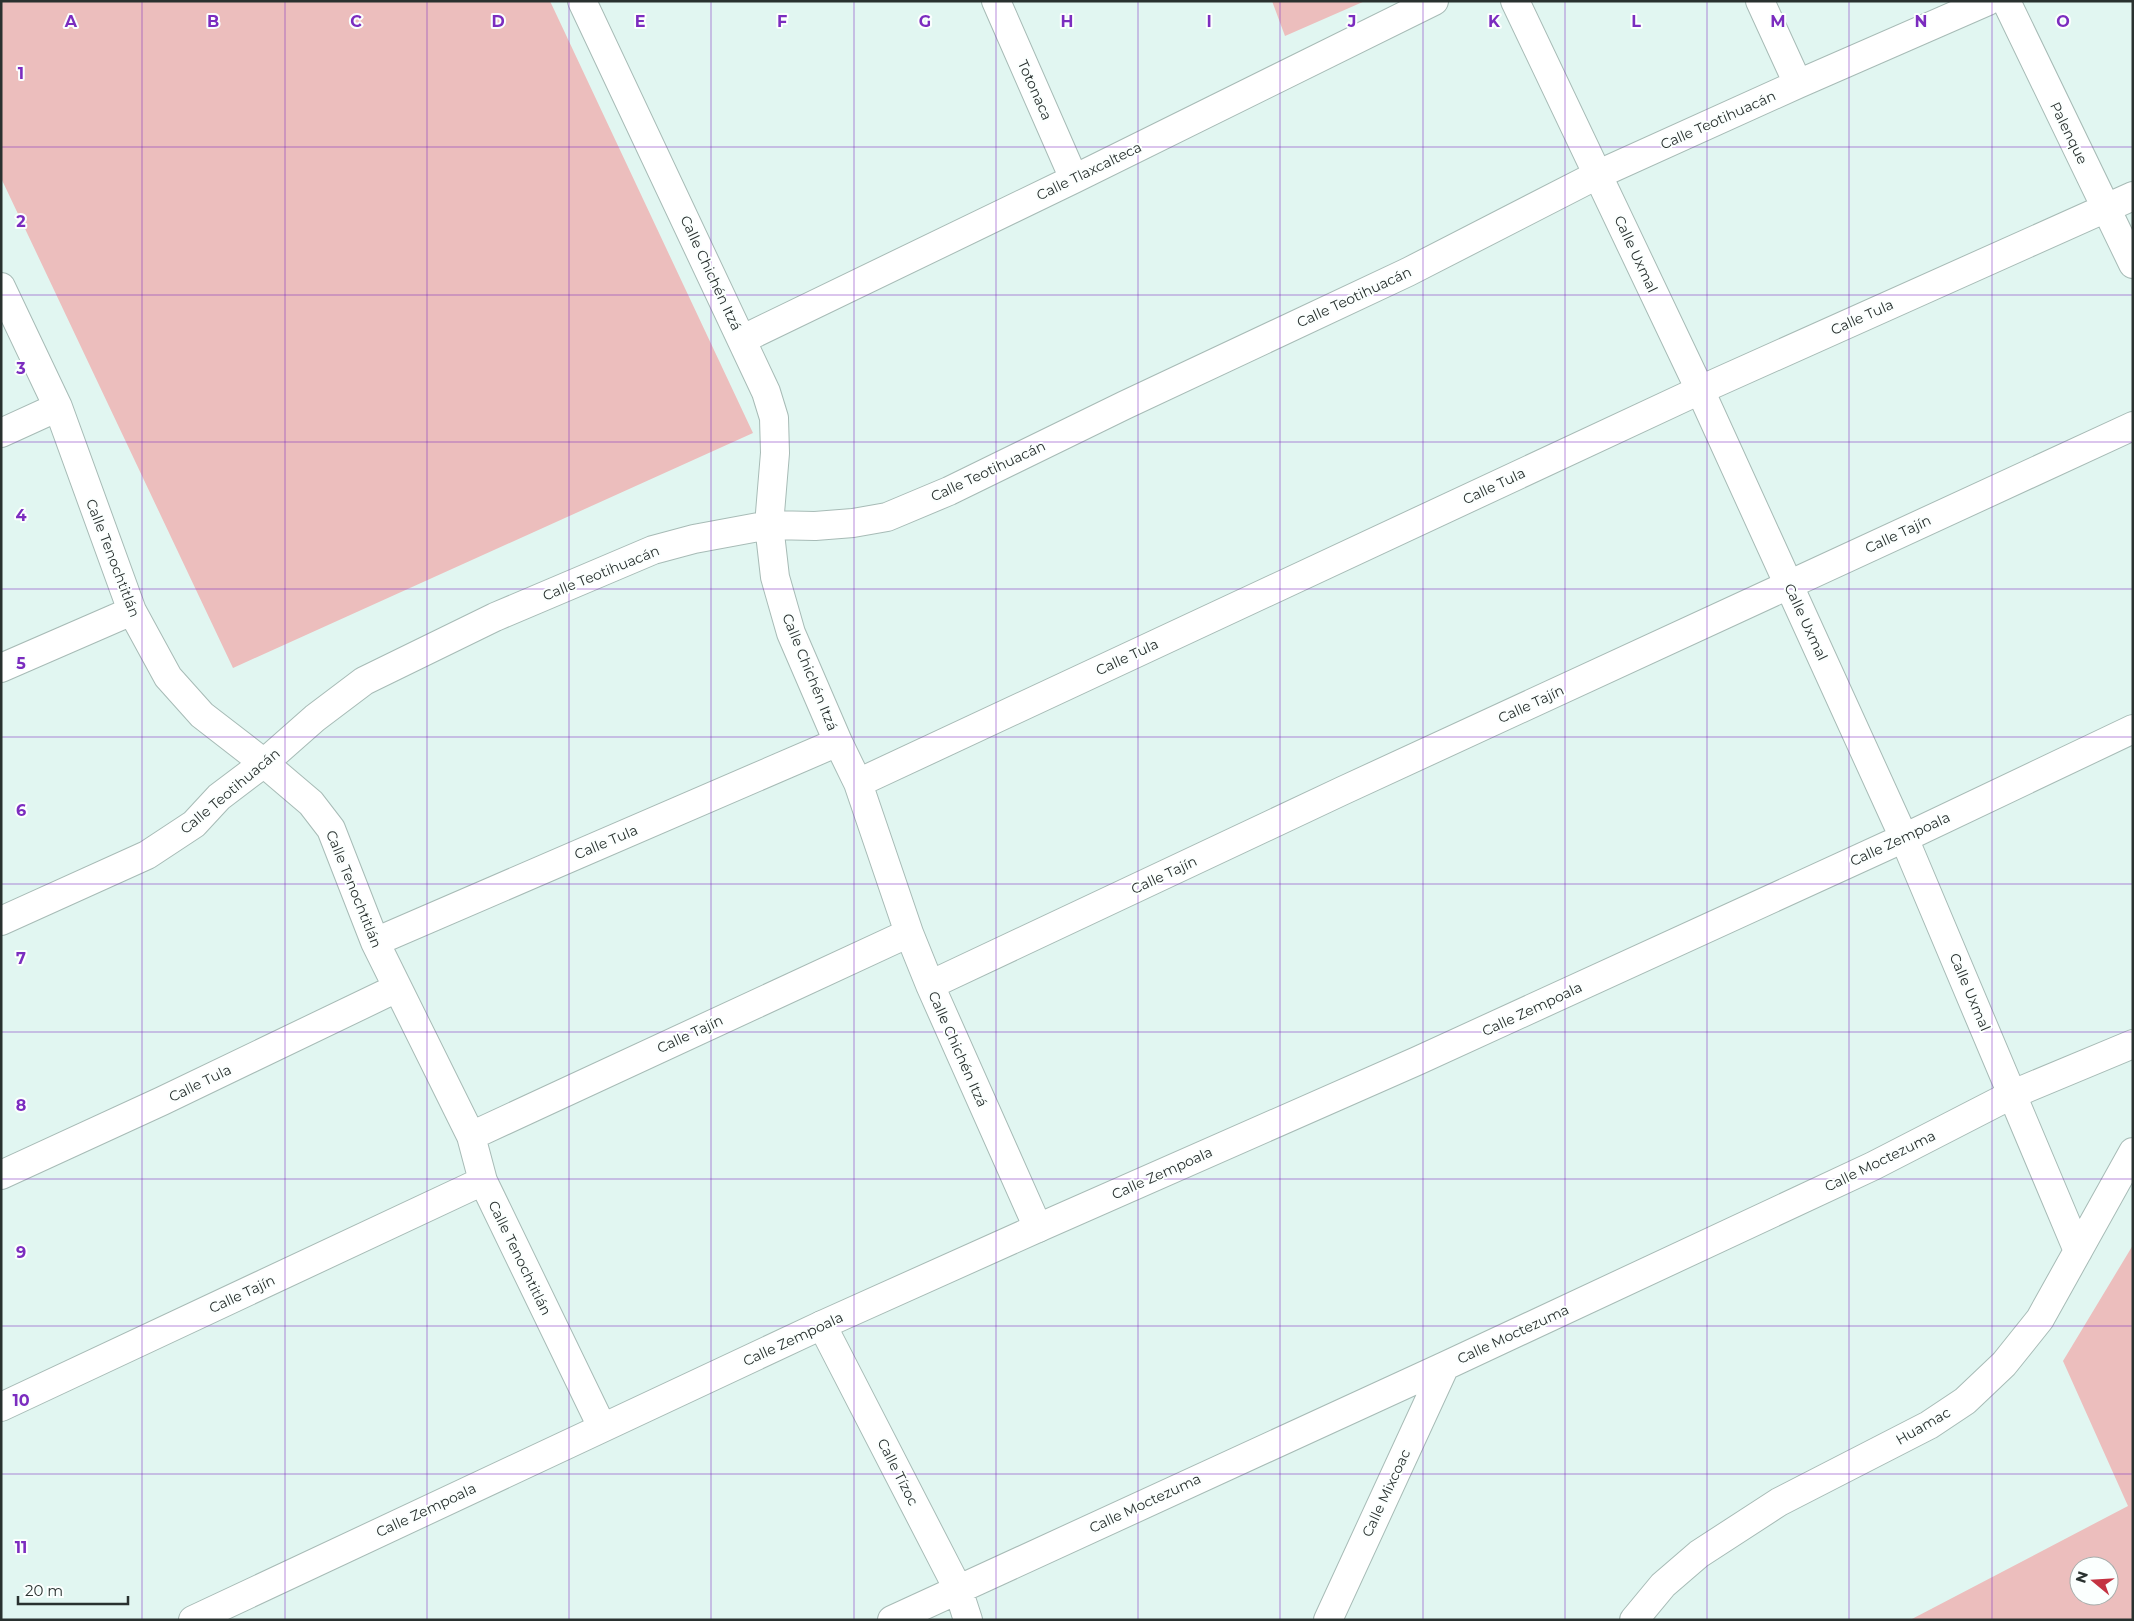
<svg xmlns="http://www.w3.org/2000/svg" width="2134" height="1621" font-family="Montserrat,sans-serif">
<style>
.green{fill:#ecbebd;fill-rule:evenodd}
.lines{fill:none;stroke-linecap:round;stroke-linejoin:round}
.minor-casing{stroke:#a7bbb6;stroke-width:30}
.tertiary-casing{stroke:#a7bbb6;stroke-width:30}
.minor{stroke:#fff;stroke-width:28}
.tertiary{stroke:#fff;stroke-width:28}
.grid{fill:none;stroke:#7b2cbf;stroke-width:1;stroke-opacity:0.55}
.labels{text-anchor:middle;stroke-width:4;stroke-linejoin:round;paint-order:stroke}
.street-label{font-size:14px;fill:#29312f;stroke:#fbfffe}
.grid-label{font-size:16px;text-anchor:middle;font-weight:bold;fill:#7b2cbf;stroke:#fbfffe;stroke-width:4;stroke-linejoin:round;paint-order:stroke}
</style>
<rect width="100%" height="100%" fill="#e1f6f1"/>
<!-- green -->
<path class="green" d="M 1,1 L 550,1 L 753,433 L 233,668 L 1,178 Z
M 1272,1 L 1365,1 L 1285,36 Z
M 2133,1245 L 2133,1620 L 1910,1620 L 2128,1506 L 2063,1361 ZM 2079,1566 L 2109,1566 L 2109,1596 L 2079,1596 Z"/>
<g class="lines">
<!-- minor casing -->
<g class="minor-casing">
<path id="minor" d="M 582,1 L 766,392 L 774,418 L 775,453 L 769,525 L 775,577 L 791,633 L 838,742 L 858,783 L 909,933 L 930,985 L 1038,1228
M 996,1 L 1074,179
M 1760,1 L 1798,84
M 2006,1 L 2133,264
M 1,287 L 58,407 L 132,611 L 168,677 L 202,715 L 264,763 L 311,803 L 331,829 L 375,942 L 471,1136 L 483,1181 L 602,1427
M 743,339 L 1074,179 L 1434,1
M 1,433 L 58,407
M 1,668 L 132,611
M 858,783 L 1700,390 L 2133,196
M 1904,838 L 2078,1251
M 1,921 L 147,855 L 194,824 L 219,797 L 264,763 L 315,718 L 364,681 L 495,617 L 653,550 L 694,539 L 769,525 L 815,526 L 853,523 L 887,517 L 949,491 L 1125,405 L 1408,272 L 1599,174 L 1798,84 L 1988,1
M 375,942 L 838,742
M 930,985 L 1342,791 L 2133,426
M 471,1136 L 909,933
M 1,1175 L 162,1101 L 397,988
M 822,1325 L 958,1589 L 968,1620
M 1,1407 L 483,1181
M 892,1620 L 1445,1366 L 1873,1166 L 2013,1094 L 2133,1044
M 1328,1620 L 1445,1366
M 1634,1620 L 1663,1585 L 1699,1554 L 1779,1502 L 1929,1425 L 1965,1401 L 2004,1364 L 2040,1319 L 2133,1152"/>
</g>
<!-- tertiary casing -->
<g class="tertiary-casing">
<path id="tertiary" d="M 1515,1 L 1700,390 L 1904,838
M 193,1620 L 822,1325 L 1038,1228 L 1417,1061 L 1904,838 L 2133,729"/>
</g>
<!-- minor -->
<use href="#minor" class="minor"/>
<!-- tertiary -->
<use href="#tertiary" class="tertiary"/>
</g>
<!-- grid -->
<path class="grid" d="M 142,1 L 142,1620M 285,1 L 285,1620M 427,1 L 427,1620M 569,1 L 569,1620M 711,1 L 711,1620M 854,1 L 854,1620M 996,1 L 996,1620M 1138,1 L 1138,1620M 1280,1 L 1280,1620M 1423,1 L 1423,1620M 1565,1 L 1565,1620M 1707,1 L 1707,1620M 1849,1 L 1849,1620M 1992,1 L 1992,1620M 1,147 L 2133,147M 1,295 L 2133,295M 1,442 L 2133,442M 1,589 L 2133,589M 1,737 L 2133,737M 1,884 L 2133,884M 1,1032 L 2133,1032M 1,1179 L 2133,1179M 1,1326 L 2133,1326M 1,1474 L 2133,1474"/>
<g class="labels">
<!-- street labels -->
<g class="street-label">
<text transform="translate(1035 90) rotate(66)" y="5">Totonaca</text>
<text transform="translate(1718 120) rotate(-24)" y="5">Calle Teotihuacán</text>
<text transform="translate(2069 133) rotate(64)" y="5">Palenque</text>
<text transform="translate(1089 171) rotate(-26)" y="5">Calle Tlaxcalteca</text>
<text transform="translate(1636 254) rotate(65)" y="5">Calle Uxmal</text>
<text transform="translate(711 273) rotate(65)" y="5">Calle Chichén Itzá</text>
<text transform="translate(1354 297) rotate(-25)" y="5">Calle Teotihuacán</text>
<text transform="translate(1862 317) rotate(-24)" y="5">Calle Tula</text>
<text transform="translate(988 471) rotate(-25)" y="5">Calle Teotihuacán</text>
<text transform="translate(1494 486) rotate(-25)" y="5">Calle Tula</text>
<text transform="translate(1898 534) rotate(-25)" y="5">Calle Tajín</text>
<text transform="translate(113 558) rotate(69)" y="5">Calle Tenochtitlán</text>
<text transform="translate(601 573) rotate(-22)" y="5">Calle Teotihuacán</text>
<text transform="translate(1806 622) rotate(65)" y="5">Calle Uxmal</text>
<text transform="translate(1127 657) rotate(-25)" y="5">Calle Tula</text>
<text transform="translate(810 672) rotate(68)" y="5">Calle Chichén Itzá</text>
<text transform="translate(1531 704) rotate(-25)" y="5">Calle Tajín</text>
<text transform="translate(230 791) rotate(-40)" y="5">Calle Teotihuacán</text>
<text transform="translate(1900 839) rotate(-25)" y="5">Calle Zempoala</text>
<text transform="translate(606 842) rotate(-23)" y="5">Calle Tula</text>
<text transform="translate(1164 875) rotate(-25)" y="5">Calle Tajín</text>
<text transform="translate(354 889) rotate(68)" y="5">Calle Tenochtitlán</text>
<text transform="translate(1970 992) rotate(67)" y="5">Calle Uxmal</text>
<text transform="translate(1532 1009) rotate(-25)" y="5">Calle Zempoala</text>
<text transform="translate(690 1034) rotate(-25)" y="5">Calle Tajín</text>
<text transform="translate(958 1049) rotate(66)" y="5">Calle Chichén Itzá</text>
<text transform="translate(200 1083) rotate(-26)" y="5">Calle Tula</text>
<text transform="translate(1880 1161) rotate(-26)" y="5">Calle Moctezuma</text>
<text transform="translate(1162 1173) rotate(-24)" y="5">Calle Zempoala</text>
<text transform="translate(520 1258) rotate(64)" y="5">Calle Tenochtitlán</text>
<text transform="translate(242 1294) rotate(-25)" y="5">Calle Tajín</text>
<text transform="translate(1513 1334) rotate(-25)" y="5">Calle Moctezuma</text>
<text transform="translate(793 1339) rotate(-25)" y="5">Calle Zempoala</text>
<text transform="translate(1923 1426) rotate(-30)" y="5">Huamac</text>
<text transform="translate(898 1472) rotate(63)" y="5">Calle Tízoc</text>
<text transform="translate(1386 1493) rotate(-65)" y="5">Calle Mixcoac</text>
<text transform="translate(1145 1503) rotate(-25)" y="5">Calle Moctezuma</text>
<text transform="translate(426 1510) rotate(-25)" y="5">Calle Zempoala</text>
</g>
</g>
<g class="grid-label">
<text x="71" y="27">A</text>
<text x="213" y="27">B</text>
<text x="356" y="27">C</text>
<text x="498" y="27">D</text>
<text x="640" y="27">E</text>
<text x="782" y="27">F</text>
<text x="925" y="27">G</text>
<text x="1067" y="27">H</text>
<text x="1209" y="27">I</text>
<text x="1352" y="27">J</text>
<text x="1494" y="27">K</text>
<text x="1636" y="27">L</text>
<text x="1778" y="27">M</text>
<text x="1921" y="27">N</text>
<text x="2063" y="27">O</text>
<text x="21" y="79">1</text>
<text x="21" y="227">2</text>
<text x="21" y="374">3</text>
<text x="21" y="521">4</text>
<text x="21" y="669">5</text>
<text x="21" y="816">6</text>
<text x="21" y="964">7</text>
<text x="21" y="1111">8</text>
<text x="21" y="1258">9</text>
<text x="21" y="1406">10</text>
<text x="21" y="1553">11</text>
</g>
<!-- border -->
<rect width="2134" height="1621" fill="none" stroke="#29312f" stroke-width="5"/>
<!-- north arrow -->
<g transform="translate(2094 1581) rotate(288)"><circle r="24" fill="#fbfffe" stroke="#a7adab"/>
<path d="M0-4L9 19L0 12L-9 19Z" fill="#c43342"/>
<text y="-8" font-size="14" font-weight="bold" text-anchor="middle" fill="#29312f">N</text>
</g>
<!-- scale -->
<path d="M18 1596v8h110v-8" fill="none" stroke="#29312f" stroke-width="2.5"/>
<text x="25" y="1596" font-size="15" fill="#29312f" stroke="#fbfffe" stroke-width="4" paint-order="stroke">20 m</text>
</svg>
